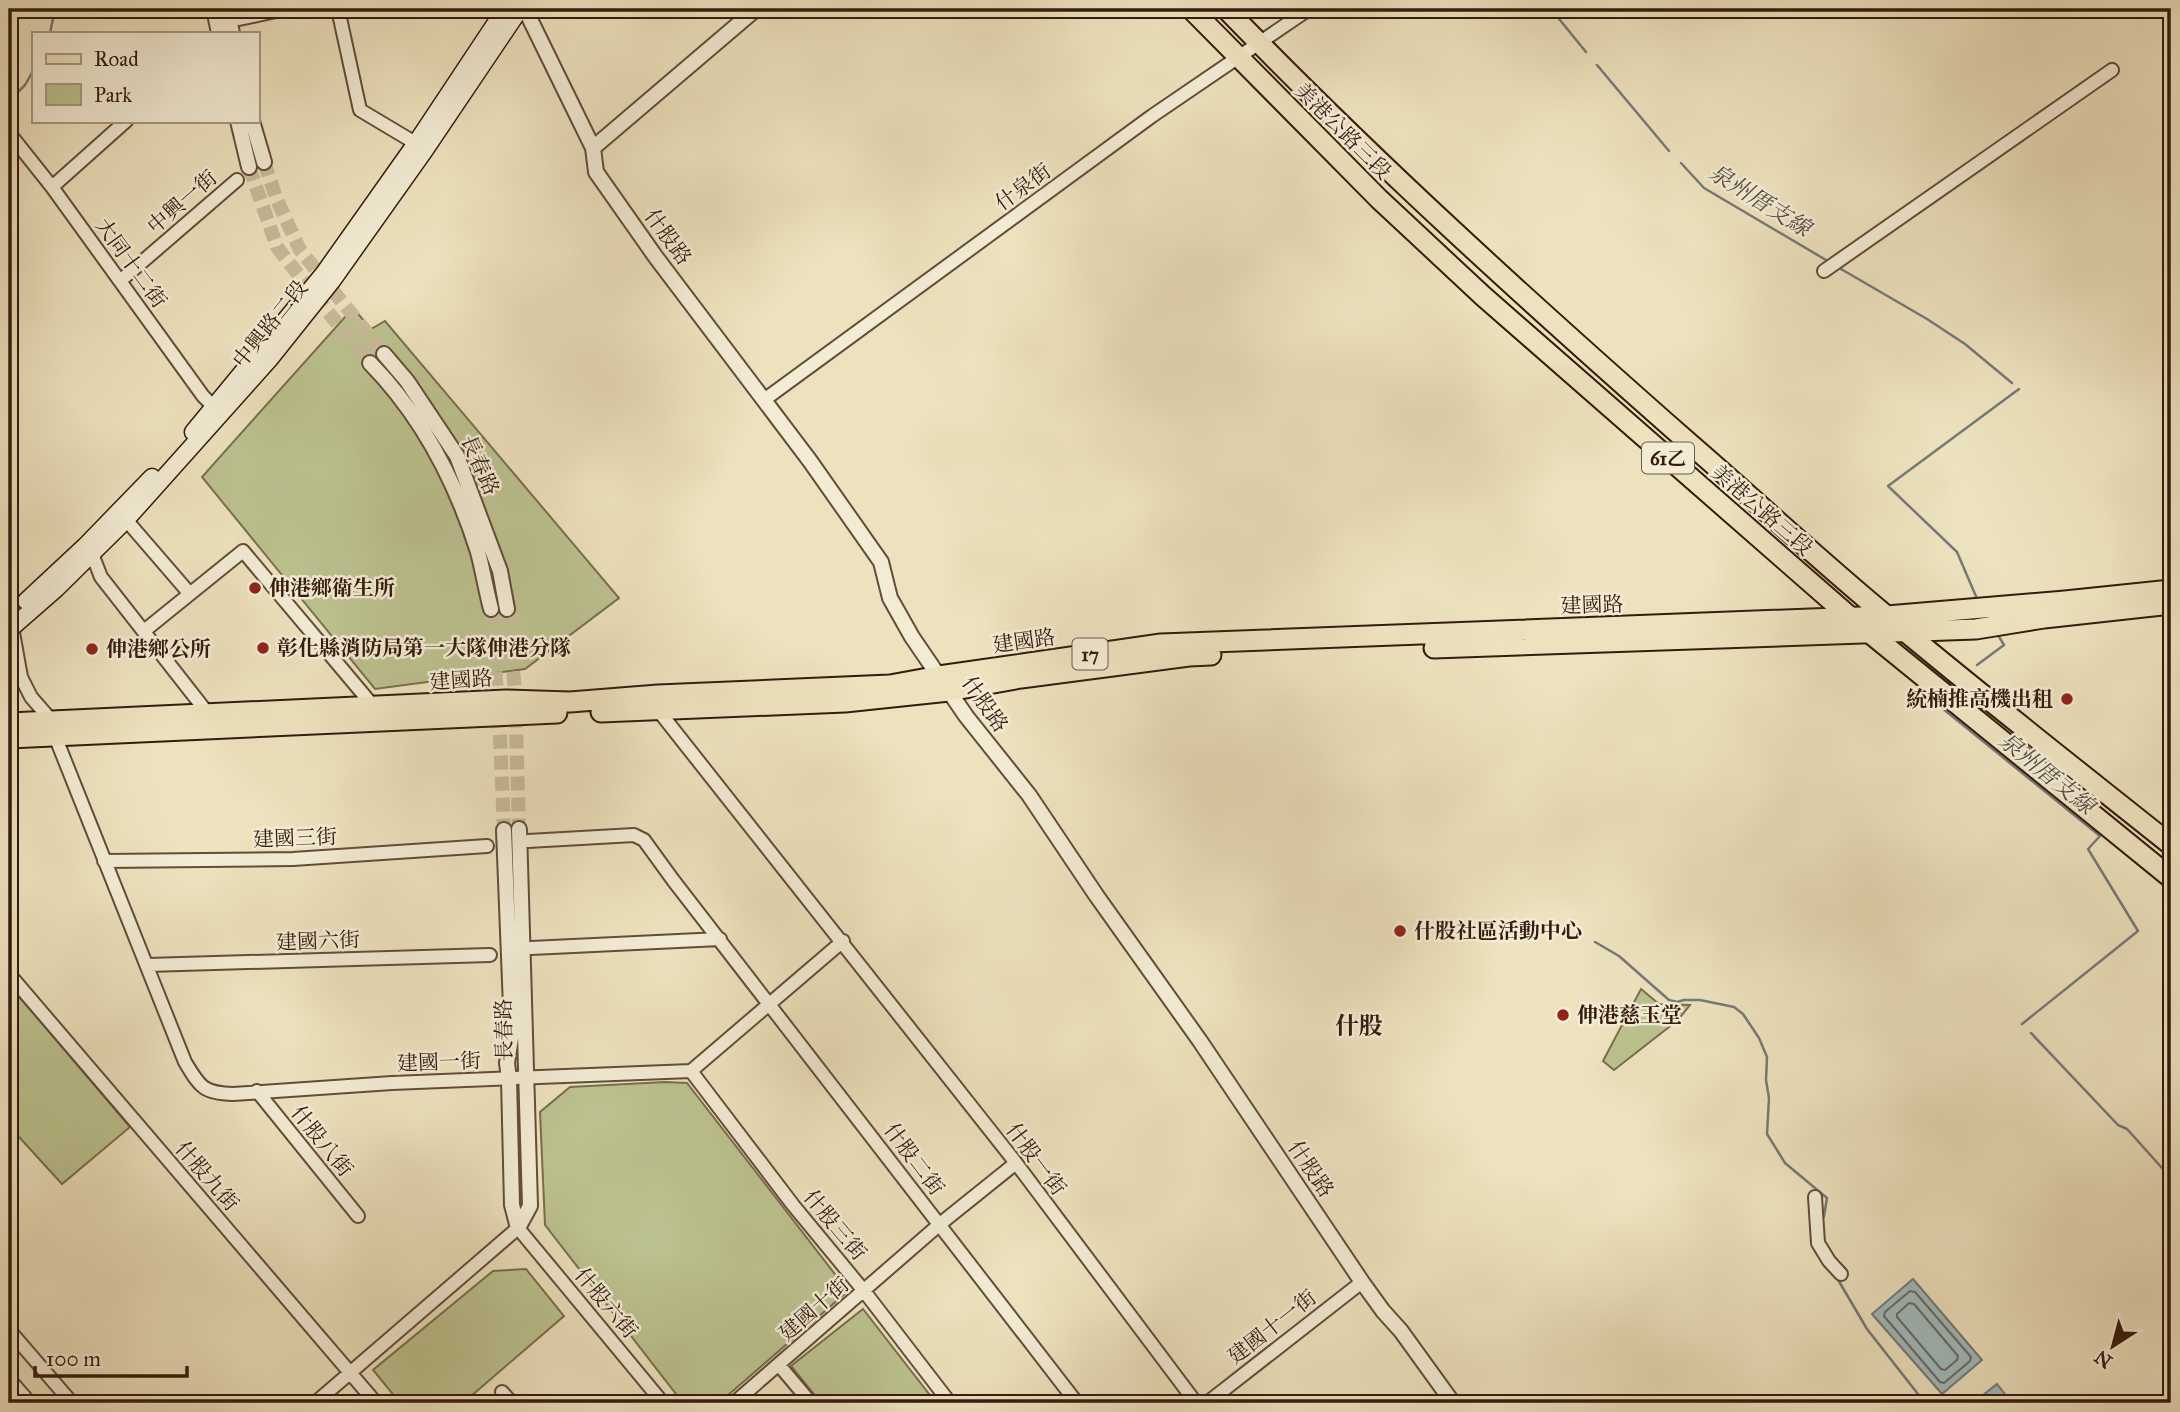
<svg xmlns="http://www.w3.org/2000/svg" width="2180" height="1412" font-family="'IM FELL Great Primer','Noto Serif TC',serif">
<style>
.green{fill:#bcc28f;stroke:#786e4e;stroke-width:2}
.water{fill:#a0babd;stroke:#757a77;stroke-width:2}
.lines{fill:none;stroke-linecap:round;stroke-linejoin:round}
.shore{stroke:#6a6a66;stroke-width:2}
.stream{stroke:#757a77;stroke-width:2.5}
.tertiary-tunnel{stroke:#c8ba9b;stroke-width:14;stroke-dasharray:14 7;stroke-linecap:butt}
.minor-casing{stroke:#634c3a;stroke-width:16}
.tertiary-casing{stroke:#634c3a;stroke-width:18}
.secondary-casing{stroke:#351a0e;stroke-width:19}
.primary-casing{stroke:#351a0e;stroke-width:23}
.minor{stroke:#f3ecd5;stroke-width:12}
.tertiary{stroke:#f3ecd5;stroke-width:14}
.secondary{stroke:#f3ecd5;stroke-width:16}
.primary{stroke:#ede2be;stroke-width:19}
.poi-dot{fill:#8f2418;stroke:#f3ecd5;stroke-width:2.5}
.labels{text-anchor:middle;stroke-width:5;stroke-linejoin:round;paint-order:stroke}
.shield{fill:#f3ecd5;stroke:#6e594a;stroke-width:2}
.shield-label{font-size:19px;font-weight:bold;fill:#351a0e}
.street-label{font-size:21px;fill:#351a0e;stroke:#f3ecd5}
.poi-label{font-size:21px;font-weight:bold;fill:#351a0e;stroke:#f3ecd5;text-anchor:start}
.water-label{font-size:23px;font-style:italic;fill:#554a43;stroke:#f3ecd5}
.quarter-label{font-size:24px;font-weight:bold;fill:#351a0e;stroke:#f3ecd5}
</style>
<rect width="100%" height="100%" fill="#ede2be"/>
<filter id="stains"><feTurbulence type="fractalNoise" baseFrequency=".00286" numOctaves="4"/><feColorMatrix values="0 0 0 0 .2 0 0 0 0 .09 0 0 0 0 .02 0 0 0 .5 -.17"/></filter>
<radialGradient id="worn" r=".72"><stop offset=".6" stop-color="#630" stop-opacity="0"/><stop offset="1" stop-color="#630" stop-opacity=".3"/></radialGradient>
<!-- green -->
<path class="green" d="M 353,308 L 371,329 L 385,321 L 619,598 L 525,669 L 375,689 L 202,477 Z
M 1641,989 L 1659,1004 L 1690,1005 L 1678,1020 L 1614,1070 L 1603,1061 Z
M 16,993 L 130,1127 L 62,1184 L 9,1126 L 9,999 Z
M 665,1082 L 687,1083 L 848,1291 L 719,1403 L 683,1403 L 545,1225 L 540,1112 L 570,1087 Z
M 526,1269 L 564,1316 L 463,1403 L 400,1403 L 373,1370 L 493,1271 Z
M 863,1309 L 936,1403 L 821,1403 L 791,1366 Z"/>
<!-- water -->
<path class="water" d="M 1913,1279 L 1982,1360 L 1942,1394 L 1872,1314 Z
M 1997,1384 L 2012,1403 L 1973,1403 Z"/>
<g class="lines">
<!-- shore -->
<path class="shore" d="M 1910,1291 L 1915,1292 L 1971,1357 L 1970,1361 L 1944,1383 L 1940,1382 L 1884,1316 L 1885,1312 Z
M 1909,1303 L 1914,1304 L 1958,1356 L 1957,1360 L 1945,1370 L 1941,1369 L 1897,1317 L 1897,1314 Z"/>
<!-- stream -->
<path class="stream" d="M 1551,9 L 1586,52
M 50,33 L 55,9
M 1597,65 L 1669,151
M 9,101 L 25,85 L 33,71
M 1681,163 L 1704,188 L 1826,260
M 1841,269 L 1927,319 L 1965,344 L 2012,383
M 1978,601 L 1957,552 L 1888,486 L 2019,389
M 1977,665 L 2004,645 L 1998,635
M 1941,700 L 1937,704 L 2100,836 L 2088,849 L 2138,931 L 2022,1024
M 1595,942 L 1619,956 L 1669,1000 L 1677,1002 L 1684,1000 L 1700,1000 L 1734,1007 L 1743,1014 L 1759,1038 L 1767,1057 L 1766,1080 L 1769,1098 L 1767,1134 L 1785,1163 L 1827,1198 L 1824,1216 L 1821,1222
M 2031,1033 L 2118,1125 L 2127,1129 L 2171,1178
M 1837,1278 L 1867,1329 L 1925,1403"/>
<!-- tertiary-tunnel -->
<path class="tertiary-tunnel" d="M 264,162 L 277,200 L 300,250 L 384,354
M 249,167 L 277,247 L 314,295 L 370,363
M 491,609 L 500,736 L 504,830
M 507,609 L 515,690 L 519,829"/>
<!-- minor casing -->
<g class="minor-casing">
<path id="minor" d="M 338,9 L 360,110 L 422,147
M 239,19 L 285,9
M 9,133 L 52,187 L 203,396 L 219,412
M 52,187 L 126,121
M 1824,271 L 2112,70
M 120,281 L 237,180
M 764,400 L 1152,116 L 1309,9
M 121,514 L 190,594
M 88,549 L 92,554 L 101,577 L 209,715
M 9,622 L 12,627 L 21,677 L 31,697 L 51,720 L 55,736 L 185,1062 C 200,1087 203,1093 233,1094 L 392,1083 L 691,1071 L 843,941
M 144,631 L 243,551 L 374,707
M 658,710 L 1016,1163 L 1196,1403
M 528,841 L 634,835 L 644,840 L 673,880 L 1077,1403
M 104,861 L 293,859 L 487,846
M 531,948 L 720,939
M 148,965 L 490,955
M 9,974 L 376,1403
M 691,1071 L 793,1205 L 864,1291 L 950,1403
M 257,1091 L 358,1216
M 1815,1197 L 1818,1243 L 1829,1261 L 1841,1274
M 9,1330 L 72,1403
M 779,1365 L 811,1403
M 9,1379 L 30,1403
M 502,1392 L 512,1403
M 315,1403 L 518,1228 L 663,1403
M 734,1403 L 940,1224 L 1016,1163
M 1207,1403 L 1362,1282"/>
</g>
<!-- tertiary casing -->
<g class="tertiary-casing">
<path id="tertiary" d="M 214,9 L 219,33
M 227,9 L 232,33
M 525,9 L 593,148 L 596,172 L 655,256 L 810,461 L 881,562 L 890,598 L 912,637 L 966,716 L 1029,795 L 1096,895 L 1200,1041 L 1362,1282 L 1383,1311 L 1401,1331 L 1453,1403
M 238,121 L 249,167
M 252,121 L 264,162
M 593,148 L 756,9
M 384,354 L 407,381 L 457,456 L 500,571 L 507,609
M 370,363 C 421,415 456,482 478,552 C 483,571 486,590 491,609
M 504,830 L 512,1032 L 507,1063 L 509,1079 L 512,1205 L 518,1228
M 518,1228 L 530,1206 L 519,829"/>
</g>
<!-- secondary casing -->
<g class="secondary-casing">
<path id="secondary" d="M 193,432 L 324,273 L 416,143 L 505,9
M 26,601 L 85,546 L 152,477
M 9,630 L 56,589 L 126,520 L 269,360 L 332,281 L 425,150 L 520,9"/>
</g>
<!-- primary casing -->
<g class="primary-casing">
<path id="primary" d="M 1191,9 L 1379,199 L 1483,296 L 1850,617 L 2171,878
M 1226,9 C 1373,161 1530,303 1689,443 C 1756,501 1821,562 1889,618 C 1982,696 2077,770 2171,845
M 1434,648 L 1976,629 L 2044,618 L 2171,604
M 601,712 L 845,702 L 949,691 L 1021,678 L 1189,656 L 1211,655
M 9,723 L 506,700 L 570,702 L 658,695 L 890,685 L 939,676 L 1161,644 L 1887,616 L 2065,601 L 2171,590
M 9,738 L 557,713"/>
</g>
<!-- minor -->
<use href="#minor" class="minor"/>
<!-- tertiary -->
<use href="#tertiary" class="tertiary"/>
<!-- secondary -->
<use href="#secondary" class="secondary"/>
<!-- primary -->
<use href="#primary" class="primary"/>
</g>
<!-- markers -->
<g class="poi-dot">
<circle cx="255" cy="588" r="7"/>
<circle cx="263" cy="648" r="7"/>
<circle cx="92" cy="649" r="7"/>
<circle cx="2067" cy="699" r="7"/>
<circle cx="1400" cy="931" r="7"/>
<circle cx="1563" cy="1015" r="7"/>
</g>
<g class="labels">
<!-- shield labels -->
<g class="shield">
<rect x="1642" y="442.5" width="52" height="31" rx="5"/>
<rect x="1072.5" y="638.5" width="35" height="31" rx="5"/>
</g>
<g class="shield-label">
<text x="1668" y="465">61乙</text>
<text x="1090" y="661">17</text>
</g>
<!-- street labels -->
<g class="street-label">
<text transform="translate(1343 131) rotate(45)" y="7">美港公路三段</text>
<text transform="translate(1023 187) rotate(-36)" y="7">什泉街</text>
<text transform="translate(182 202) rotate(-41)" y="7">中興一街</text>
<text transform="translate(668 237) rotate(54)" y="7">什股路</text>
<text transform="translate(131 263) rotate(54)" y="7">大同十二街</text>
<text transform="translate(270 324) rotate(-51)" y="7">中興路二段</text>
<text transform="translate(480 465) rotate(66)" y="7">長春路</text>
<text transform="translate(1762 510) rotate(41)" y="7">美港公路三段</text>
<text transform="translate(1592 605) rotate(-2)" y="7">建國路</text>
<text transform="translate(1024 641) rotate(-8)" y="7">建國路</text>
<text transform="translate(461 680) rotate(-4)" y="7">建國路</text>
<text transform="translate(985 704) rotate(55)" y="7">什股路</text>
<text transform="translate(295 838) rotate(-2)" y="7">建國三街</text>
<text transform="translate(318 941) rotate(-2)" y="7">建國六街</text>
<text transform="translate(504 1030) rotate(-91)" y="7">長春路</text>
<text transform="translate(439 1062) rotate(-2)" y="7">建國一街</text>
<text transform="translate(322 1141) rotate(51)" y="7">什股八街</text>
<text transform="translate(914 1159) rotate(53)" y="7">什股二街</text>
<text transform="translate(1036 1159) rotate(53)" y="7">什股一街</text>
<text transform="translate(1311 1169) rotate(56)" y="7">什股路</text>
<text transform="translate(207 1176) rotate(49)" y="7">什股九街</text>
<text transform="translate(835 1225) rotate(50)" y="7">什股三街</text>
<text transform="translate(606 1303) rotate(50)" y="7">什股六街</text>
<text transform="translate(814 1309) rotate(-41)" y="7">建國十街</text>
<text transform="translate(1272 1327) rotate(-38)" y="7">建國十一街</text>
</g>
<!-- poi labels -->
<g class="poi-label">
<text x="269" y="595">伸港鄉衛生所</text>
<text x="277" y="655">彰化縣消防局第一大隊伸港分隊</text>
<text x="106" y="656">伸港鄉公所</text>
<text x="2053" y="706" text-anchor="end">統楠推高機出租</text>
<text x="1414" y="938">什股社區活動中心</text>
<text x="1577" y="1022">伸港慈玉堂</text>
</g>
<!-- water labels -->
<g class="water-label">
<text transform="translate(1760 200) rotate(32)" y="8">泉州厝支線</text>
<text transform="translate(2047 773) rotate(39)" y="8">泉州厝支線</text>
</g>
<!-- quarter labels -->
<g class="quarter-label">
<text x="1359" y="1034">什股</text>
</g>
</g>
<!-- margin -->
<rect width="2180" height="1412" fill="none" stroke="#ede2be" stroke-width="35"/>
<rect x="10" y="10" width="2159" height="1391" fill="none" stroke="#351a0e" stroke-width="3.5"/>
<rect x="18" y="18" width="2145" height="1377" fill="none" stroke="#351a0e" stroke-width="2"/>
<!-- legend -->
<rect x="32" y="32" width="228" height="91" fill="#f3ecd5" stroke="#a79885" stroke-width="2"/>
<rect x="46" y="54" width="35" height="10" fill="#ede2be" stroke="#a79885" stroke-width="2"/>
<text x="94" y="66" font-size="21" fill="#351a0e">Road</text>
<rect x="46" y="84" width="35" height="21" fill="#bcc28f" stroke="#a79885" stroke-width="2"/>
<text x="94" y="102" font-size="21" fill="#351a0e">Park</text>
<!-- north arrow -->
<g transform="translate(2113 1346) rotate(216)" stroke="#f3ecd5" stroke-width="5" paint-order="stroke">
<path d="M0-5L12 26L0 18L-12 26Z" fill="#351a0e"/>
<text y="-10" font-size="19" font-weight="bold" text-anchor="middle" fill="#351a0e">N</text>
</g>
<!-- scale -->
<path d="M35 1366v10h152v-10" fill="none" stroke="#351a0e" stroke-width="3.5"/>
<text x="46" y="1366" font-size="21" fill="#351a0e" stroke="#f3ecd5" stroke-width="5" paint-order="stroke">100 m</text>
<rect width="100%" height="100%" filter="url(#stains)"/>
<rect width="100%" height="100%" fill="url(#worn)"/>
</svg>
